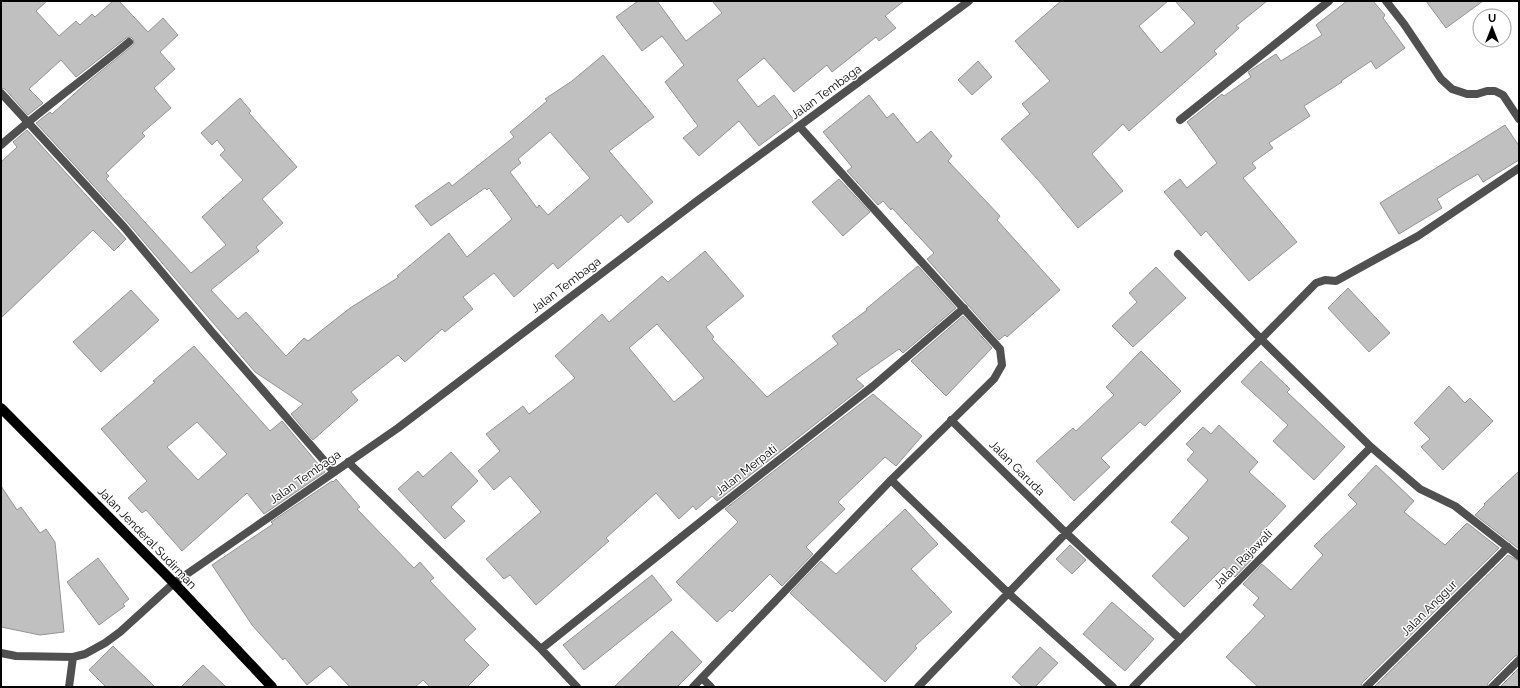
<svg xmlns="http://www.w3.org/2000/svg" width="1520" height="688" font-family="Raleway,sans-serif">
<style>
.building{fill:#c0c0c0;stroke:#949494;fill-rule:evenodd}
.lines{fill:none;stroke-linecap:round;stroke-linejoin:round}
.street{stroke:#505050;stroke-width:8}
.primary{stroke:#000;stroke-width:10}
.labels{text-anchor:middle;stroke-width:3;stroke-linejoin:round;paint-order:stroke}
.street-label{font-size:12px;fill:#000;stroke:#fff}
</style>
<rect width="100%" height="100%" fill="#fff"/>
<!-- building -->
<path class="building" d="M 1,1 L 47,1 L 36,11 L 59,36 L 76,21 L 80,25 L 92,14 L 95,17 L 113,1 L 119,1 L 148,32 L 163,18 L 178,35 L 160,52 L 175,69 L 154,88 L 171,108 L 142,133 L 145,136 L 106,173 L 109,176 L 106,179 L 191,273 L 226,245 L 202,217 L 243,180 L 220,155 L 225,150 L 217,140 L 212,145 L 201,133 L 240,98 L 251,111 L 249,113 L 297,167 L 262,199 L 283,223 L 256,247 L 259,251 L 211,290 L 238,319 L 246,312 L 286,356 L 304,338 L 308,341 L 350,308 L 399,277 L 397,276 L 449,233 L 467,257 L 512,219 L 489,188 L 487,190 L 485,188 L 431,226 L 415,206 L 449,182 L 452,186 L 514,137 L 510,132 L 547,101 L 545,99 L 572,81 L 603,55 L 654,117 L 609,151 L 653,202 L 628,223 L 621,215 L 558,269 L 553,263 L 514,297 L 494,273 L 463,297 L 473,309 L 445,332 L 442,329 L 405,362 L 398,355 L 351,392 L 358,400 L 313,440 L 291,414 L 303,404 L 255,372 L 128,223 L 36,123 L 50,112 L 52,114 L 84,85 L 132,46 L 134,44 L 133,39 L 131,37 L 126,38 L 76,77 L 61,60 L 29,89 L 43,103 L 28,115 L 5,89 L 1,88 ZM 550,132 L 590,178 L 548,215 L 539,205 L 537,208 L 510,172 L 521,163 L 518,159 Z
M 638,1 L 657,1 L 686,41 L 722,13 L 712,1 L 904,1 L 885,16 L 896,28 L 879,41 L 876,37 L 832,72 L 827,65 L 794,92 L 764,58 L 737,80 L 758,107 L 774,95 L 794,120 L 759,146 L 739,121 L 699,156 L 683,138 L 698,126 L 665,82 L 684,65 L 662,36 L 642,51 L 616,17 Z
M 1061,1 L 1168,1 L 1139,26 L 1161,53 L 1195,23 L 1175,1 L 1267,1 L 1236,26 L 1239,28 L 1214,51 L 1217,54 L 1129,131 L 1123,124 L 1092,154 L 1123,191 L 1078,228 L 1039,181 L 1001,139 L 1030,114 L 1022,104 L 1050,81 L 1015,41 Z
M 1347,1 L 1373,1 L 1385,15 L 1383,18 L 1405,48 L 1376,69 L 1371,61 L 1341,81 L 1342,82 L 1304,106 L 1310,116 L 1269,143 L 1273,148 L 1252,163 L 1256,168 L 1243,178 L 1297,242 L 1249,281 L 1206,231 L 1201,236 L 1164,192 L 1180,179 L 1187,188 L 1217,163 L 1187,122 L 1222,94 L 1224,96 L 1251,77 L 1248,72 L 1276,54 L 1281,61 L 1322,35 L 1316,25 Z
M 1426,1 L 1483,1 L 1446,28 Z
M 978,61 L 992,77 L 972,95 L 958,80 Z
M 869,95 L 887,118 L 893,113 L 917,143 L 931,131 L 952,156 L 948,161 L 1000,216 L 997,220 L 1060,290 L 1007,337 L 1005,335 L 999,340 L 927,259 L 934,253 L 892,208 L 891,210 L 883,201 L 878,205 L 847,171 L 852,167 L 823,132 Z
M 1505,125 L 1519,146 L 1519,160 L 1483,182 L 1478,174 L 1459,185 L 1437,199 L 1442,208 L 1399,234 L 1380,203 Z
M 27,130 L 126,239 L 114,251 L 93,230 L 1,318 L 1,162 L 17,147 L 13,142 Z
M 839,179 L 870,212 L 843,236 L 812,202 Z
M 705,251 L 744,296 L 706,327 L 714,337 L 712,339 L 767,397 L 838,344 L 832,336 L 867,310 L 866,309 L 918,266 L 956,308 L 903,353 L 899,349 L 856,379 L 864,386 L 717,501 L 712,496 L 696,510 L 693,506 L 679,519 L 656,493 L 606,538 L 609,541 L 536,605 L 510,575 L 504,579 L 486,559 L 541,512 L 510,476 L 494,490 L 478,471 L 500,451 L 486,434 L 523,406 L 529,414 L 575,378 L 555,356 L 602,314 L 609,322 L 662,276 L 668,282 ZM 657,324 L 704,378 L 674,402 L 629,348 Z
M 1156,267 L 1186,298 L 1133,347 L 1112,326 L 1137,302 L 1129,293 Z
M 1348,288 L 1390,333 L 1369,352 L 1328,308 Z
M 131,290 L 159,320 L 101,372 L 73,342 Z
M 963,316 L 992,348 L 946,396 L 911,361 Z
M 194,346 L 270,431 L 282,421 L 325,472 L 264,514 L 247,493 L 182,551 L 146,510 L 142,513 L 128,498 L 147,481 L 101,429 L 155,382 L 153,381 ZM 197,422 L 227,454 L 198,480 L 167,447 Z
M 1141,351 L 1181,391 L 1145,426 L 1140,422 L 1101,458 L 1110,467 L 1074,501 L 1036,461 L 1073,428 L 1076,431 L 1114,395 L 1106,387 Z
M 1261,361 L 1290,389 L 1287,392 L 1345,447 L 1314,480 L 1273,441 L 1288,425 L 1241,382 Z
M 1449,386 L 1465,403 L 1470,398 L 1493,421 L 1443,470 L 1421,447 L 1430,439 L 1414,423 Z
M 873,394 L 922,436 L 896,466 L 885,457 L 838,502 L 845,509 L 806,547 L 813,554 L 782,586 L 770,574 L 732,612 L 730,610 L 717,622 L 676,582 L 738,522 L 725,509 Z
M 1219,425 L 1258,462 L 1249,472 L 1286,506 L 1260,534 L 1266,540 L 1253,556 L 1254,557 L 1235,577 L 1224,567 L 1184,607 L 1152,576 L 1189,538 L 1171,522 L 1208,480 L 1187,460 L 1194,452 L 1186,444 L 1203,427 L 1211,434 Z
M 451,452 L 478,481 L 451,507 L 465,521 L 445,539 L 398,489 L 418,471 L 423,477 Z
M 1376,465 L 1414,501 L 1404,512 L 1445,545 L 1467,523 L 1499,548 L 1362,683 L 1361,687 L 1258,687 L 1226,657 L 1265,616 L 1253,605 L 1259,598 L 1243,584 L 1262,564 L 1291,590 L 1323,555 L 1314,546 L 1357,504 L 1348,495 Z
M 1519,471 L 1519,549 L 1475,515 L 1485,505 L 1484,504 Z
M 336,479 L 360,507 L 357,509 L 414,568 L 420,562 L 434,578 L 430,581 L 476,629 L 464,640 L 489,665 L 467,687 L 430,687 L 423,680 L 415,687 L 350,687 L 330,666 L 307,685 L 285,658 L 283,660 L 252,625 L 212,565 L 273,524 L 271,522 L 332,481 L 333,482 Z
M 1,486 L 17,510 L 21,507 L 40,533 L 46,529 L 55,542 L 64,632 L 40,635 L 1,627 Z
M 905,509 L 938,544 L 911,569 L 952,612 L 915,646 L 917,648 L 885,682 L 790,593 L 821,561 L 836,574 Z
M 1070,545 L 1086,560 L 1072,574 L 1056,559 Z
M 1508,555 L 1519,561 L 1519,655 L 1515,656 L 1488,683 L 1487,687 L 1374,687 Z
M 98,558 L 129,599 L 123,604 L 125,606 L 99,625 L 67,582 Z
M 652,575 L 672,600 L 584,670 L 563,645 Z
M 1112,602 L 1154,639 L 1125,671 L 1083,634 Z
M 672,631 L 702,662 L 677,687 L 614,687 Z
M 113,646 L 155,687 L 106,687 L 89,670 Z
M 1040,647 L 1058,663 L 1035,687 L 1023,687 L 1012,677 Z
M 203,665 L 226,687 L 181,687 Z
M 1519,668 L 1519,687 L 1500,687 Z"/>
<g class="lines">
<!-- street -->
<path class="street" d="M 1386,1 L 1404,24 L 1441,79 L 1452,89 L 1467,94 L 1477,94 L 1487,91 L 1495,91 L 1503,95 L 1519,119
M 1,93 L 124,227 L 212,332 L 334,472
M 1180,120 L 1329,1
M 1,145 C 42,109 87,77 129,42
M 1178,254 L 1261,339 L 1316,283 L 1325,280 L 1336,281 L 1418,236 L 1519,168
M 951,420 L 1066,533 L 1180,639
M 348,462 L 541,649 L 577,687
M 891,480 L 1008,593 L 1113,687
M 541,649 L 724,503 L 872,387 L 964,308
M 1,653 L 16,656 L 73,657 L 85,654 L 105,643 L 120,632 L 174,583 L 398,428 L 697,201 L 969,1
M 702,678 L 711,687
M 69,687 L 73,657
M 693,687 L 891,480 L 994,379 L 1002,365 L 1000,349 L 799,126
M 918,687 L 1066,533 L 1261,339 L 1371,447 L 1420,489 L 1455,506 L 1519,556
M 1133,687 L 1371,447
M 1366,687 L 1508,547
M 1492,687 L 1519,660"/>
<!-- primary -->
<path class="primary" d="M 1,408 L 174,583 L 272,687"/>
</g>
<g class="labels">
<!-- street labels -->
<g class="street-label">
<text transform="translate(826 92) rotate(-36)" y="4">Jalan Tembaga</text>
<text transform="translate(566 285) rotate(-37)" y="4">Jalan Tembaga</text>
<text transform="translate(1017 468) rotate(45)" y="4">Jalan Garuda</text>
<text transform="translate(746 470) rotate(-38)" y="4">Jalan Merpati</text>
<text transform="translate(305 477) rotate(-35)" y="4">Jalan Tembaga</text>
<text transform="translate(147 538) rotate(46)" y="4">Jalan Jenderal Sudirman</text>
<text transform="translate(1243 559) rotate(-45)" y="4">Jalan Rajawali</text>
<text transform="translate(1429 608) rotate(-45)" y="4">Jalan Anggur</text>
</g>
</g>
<!-- border -->
<rect width="1520" height="688" fill="none" stroke="#000000" stroke-width="4"/>
<!-- north arrow -->
<g transform="translate(1492 28)"><circle r="19" fill="#ffffff" stroke="#999999"/>
<path d="M0-3L7 15L0 10L-7 15Z" fill="#000000"/>
<text y="-6" font-size="11" font-weight="bold" text-anchor="middle" fill="#000000">U</text>
</g>
</svg>
